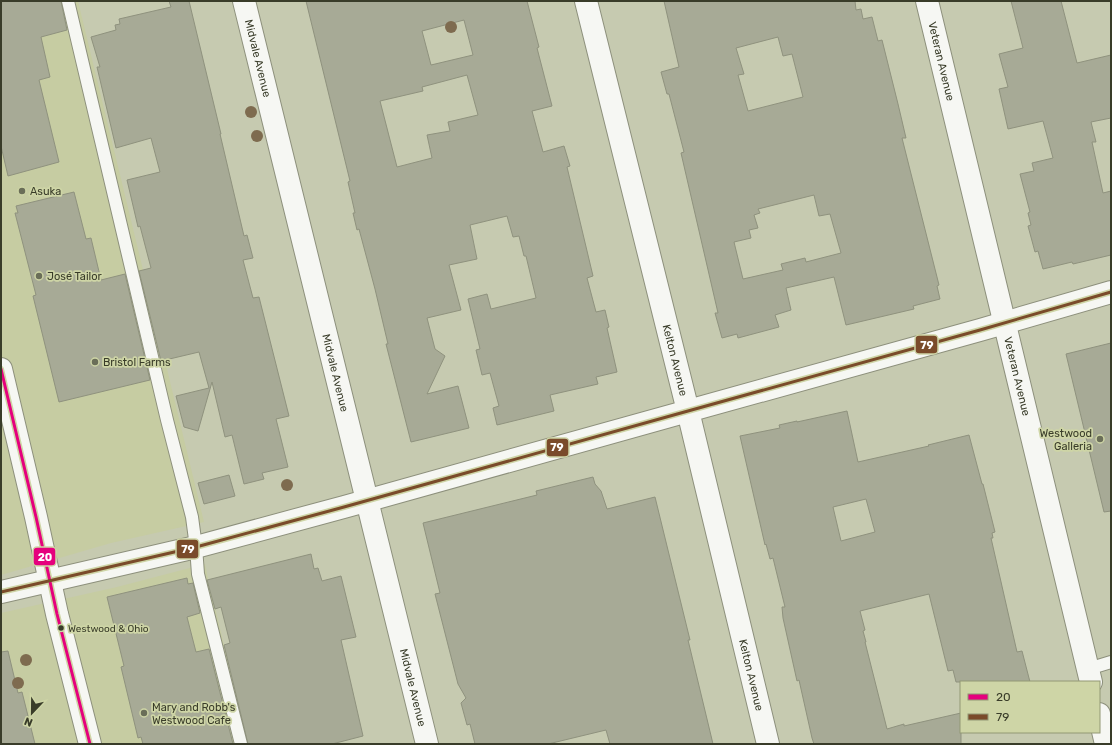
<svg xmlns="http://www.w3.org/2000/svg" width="1112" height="745" font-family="Rubik,sans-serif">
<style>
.built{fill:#c6cca2}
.building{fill:#a7aa96;stroke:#8f927e;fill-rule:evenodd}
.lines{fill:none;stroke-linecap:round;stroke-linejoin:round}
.service-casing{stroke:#8d907c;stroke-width:14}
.minor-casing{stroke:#8d907c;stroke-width:24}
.tertiary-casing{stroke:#8d907c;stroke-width:24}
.secondary-casing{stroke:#8d907c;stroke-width:24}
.service{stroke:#f6f7f3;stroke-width:12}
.minor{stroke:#f6f7f3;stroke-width:22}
.tertiary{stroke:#f6f7f3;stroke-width:22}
.secondary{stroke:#f6f7f3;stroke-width:22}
.bus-1-casing{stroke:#ced5a6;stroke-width:6}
.bus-2-casing{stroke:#ced5a6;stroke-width:6}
.bus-1{stroke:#e5007d;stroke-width:3}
.bus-2{stroke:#7a4b2a;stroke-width:3}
.tree{fill:#7e6b4f}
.poi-dot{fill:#6a6e58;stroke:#ced5a6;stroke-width:1.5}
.bus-dot{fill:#393c29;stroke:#ced5a6;stroke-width:1.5}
.labels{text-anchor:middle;stroke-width:3.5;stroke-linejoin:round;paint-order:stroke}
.bus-label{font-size:10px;fill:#393c29;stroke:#ced5a6;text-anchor:start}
.street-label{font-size:11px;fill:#393c29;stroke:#ced5a6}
.poi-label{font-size:11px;fill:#393c29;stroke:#ced5a6;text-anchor:start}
.line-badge{stroke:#ced5a6;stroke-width:1.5}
.badge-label{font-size:11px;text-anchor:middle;font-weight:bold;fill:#fff}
</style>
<rect width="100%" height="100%" fill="#c6cab0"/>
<!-- built -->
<path class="built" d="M 1,1 L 78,1 L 204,522 L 111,543 L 1,575 Z
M 205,564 L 208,579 L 248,744 L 1,744 L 1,613 L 117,587 Z"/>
<!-- building -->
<path class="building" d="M 1,1 L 61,1 L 67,30 L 41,37 L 50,77 L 39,80 L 59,162 L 8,176 L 1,146 Z
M 169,1 L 189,1 L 221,134 L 220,134 L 244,236 L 247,235 L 253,258 L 243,260 L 253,298 L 259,297 L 289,416 L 276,419 L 288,467 L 262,473 L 264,479 L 244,484 L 232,435 L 225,437 L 212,382 L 198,431 L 184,427 L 176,396 L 209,388 L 199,352 L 161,361 L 139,271 L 151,268 L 140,226 L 138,227 L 127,180 L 160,172 L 151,138 L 116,148 L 97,67 L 100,67 L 91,37 L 116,30 L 115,25 L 120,24 L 119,19 L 171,7 Z
M 306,1 L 527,1 L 539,47 L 537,48 L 552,106 L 532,111 L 543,152 L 564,146 L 570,166 L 567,167 L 593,276 L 587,278 L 596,312 L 605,310 L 609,327 L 607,328 L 617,372 L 596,377 L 598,384 L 550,395 L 554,411 L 497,425 L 493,408 L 499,406 L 490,373 L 482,375 L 476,350 L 480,349 L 468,299 L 487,294 L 491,309 L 536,298 L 526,256 L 524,256 L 519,236 L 513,237 L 507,216 L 470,225 L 477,259 L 449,265 L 461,310 L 427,318 L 435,349 L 445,356 L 427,394 L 458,386 L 469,428 L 411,442 L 386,344 L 388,344 L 375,289 L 359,229 L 357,230 L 353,213 L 355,213 L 348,182 L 350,181 ZM 464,20 L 473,55 L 431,65 L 422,31 ZM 467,75 L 478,115 L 448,122 L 450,131 L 427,135 L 432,158 L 397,167 L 380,101 L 423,91 L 422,87 Z
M 664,1 L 855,1 L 856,10 L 861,9 L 863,19 L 872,17 L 878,41 L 882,40 L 898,104 L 906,138 L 902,138 L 939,285 L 937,286 L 940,299 L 913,306 L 914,309 L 846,325 L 834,277 L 786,288 L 791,310 L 775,315 L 779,327 L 738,338 L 737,334 L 722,338 L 715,313 L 718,313 L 681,153 L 684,152 L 669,94 L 667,94 L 661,72 L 679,67 ZM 778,37 L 783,56 L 792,54 L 803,97 L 748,111 L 738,75 L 744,74 L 736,48 ZM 814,195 L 819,216 L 830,214 L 841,253 L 806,262 L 805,258 L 781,264 L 783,270 L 743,279 L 734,242 L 751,238 L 749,230 L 758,228 L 754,215 L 760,213 L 758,209 Z
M 1011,1 L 1061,1 L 1077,63 L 1111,55 L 1111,118 L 1091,122 L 1096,142 L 1092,142 L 1103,193 L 1111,191 L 1111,255 L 1073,264 L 1072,262 L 1043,269 L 1038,251 L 1035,252 L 1028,226 L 1031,225 L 1028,213 L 1030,212 L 1020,174 L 1034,171 L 1032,163 L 1053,158 L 1043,121 L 1008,129 L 999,89 L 1008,87 L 999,54 L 1023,48 Z
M 74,192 L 86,239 L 91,238 L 101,280 L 125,274 L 150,380 L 59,402 L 33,296 L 36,295 L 15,213 L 18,213 L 16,206 Z
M 1111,343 L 1111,511 L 1104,512 L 1066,354 Z
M 847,411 L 858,462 L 929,446 L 928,445 L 969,435 L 982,484 L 983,484 L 995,532 L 992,533 L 993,538 L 991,538 L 1017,652 L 1022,651 L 1030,682 L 956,682 L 953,670 L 948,671 L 929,594 L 860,611 L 865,630 L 863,631 L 866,642 L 865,642 L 887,729 L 904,724 L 904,726 L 961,713 L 961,744 L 814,744 L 812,738 L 799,680 L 797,681 L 783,618 L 782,607 L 785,607 L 773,558 L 770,559 L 766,544 L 765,545 L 740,436 L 780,428 L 779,425 L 797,421 L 797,422 ZM 866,499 L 875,532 L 841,541 L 833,507 Z
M 229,475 L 235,496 L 204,504 L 198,483 Z
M 593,477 L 595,484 L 601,491 L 607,509 L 655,497 L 690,640 L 688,640 L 713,744 L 610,744 L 606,730 L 548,744 L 475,744 L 470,724 L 467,725 L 461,703 L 466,698 L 458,684 L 435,594 L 440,593 L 423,523 L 537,495 L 536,491 Z
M 311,554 L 314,569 L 318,568 L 322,581 L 341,576 L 356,637 L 341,640 L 363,736 L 332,744 L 248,744 L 224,645 L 230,643 L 221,607 L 215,609 L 207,580 Z
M 187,578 L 188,584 L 193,583 L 200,613 L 187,617 L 196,652 L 209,649 L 233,744 L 143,744 L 141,737 L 138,738 L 121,667 L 124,666 L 107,597 Z
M 8,651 L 18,693 L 22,692 L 35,744 L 1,744 L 1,652 Z"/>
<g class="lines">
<!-- service casing -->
<g class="service-casing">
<path id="service" d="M 68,1 L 167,420 L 192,517 L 196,547 L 198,574 L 241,744
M 1088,669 L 1111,662"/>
</g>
<!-- minor casing -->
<g class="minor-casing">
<g id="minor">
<path id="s1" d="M 244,1 L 427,744"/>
<path id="s2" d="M 586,1 L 688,411 L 768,744"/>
</g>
</g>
<!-- tertiary casing -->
<g class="tertiary-casing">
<g id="tertiary">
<path id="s3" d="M 927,1 L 1091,682"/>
<path d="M 1,592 L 196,547 L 344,507 L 688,411 L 980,330 L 1111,292"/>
<path d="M 1099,714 L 1106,744"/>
</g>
</g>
<!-- secondary casing -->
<g class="secondary-casing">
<path id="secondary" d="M 1,369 L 36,517 L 57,614 L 90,744"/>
</g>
<!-- service -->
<use href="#service" class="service"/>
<!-- minor -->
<use href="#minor" class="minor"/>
<!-- tertiary -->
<use href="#tertiary" class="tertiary"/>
<!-- secondary -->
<use href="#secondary" class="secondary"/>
<!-- bus-1 casing -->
<g class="bus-1-casing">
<path id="bus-1" d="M 1,369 L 36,517 L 57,614 L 90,744"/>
</g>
<!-- bus-2 casing -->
<g class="bus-2-casing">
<path id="bus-2" d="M 1,592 L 196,547 L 344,507 L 688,411 L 980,330 L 1111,292"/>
</g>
<!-- bus-1 -->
<use href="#bus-1" class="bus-1"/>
<!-- bus-2 -->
<use href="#bus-2" class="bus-2"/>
</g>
<!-- trees -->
<g class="tree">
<circle cx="451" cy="27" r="6"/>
<circle cx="251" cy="112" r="6"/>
<circle cx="257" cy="136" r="6"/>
<circle cx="287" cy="485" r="6"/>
<circle cx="26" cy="660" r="6"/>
<circle cx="18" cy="683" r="6"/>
</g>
<!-- markers -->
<g class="poi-dot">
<circle cx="22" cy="191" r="4"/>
<circle cx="39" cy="276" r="4"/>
<circle cx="95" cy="362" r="4"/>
<circle cx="1100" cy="439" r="4"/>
<circle cx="144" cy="713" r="4"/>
</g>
<circle class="bus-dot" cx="61" cy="628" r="3.5"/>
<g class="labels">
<!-- bus labels -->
<g class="bus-label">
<text x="68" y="632">Westwood &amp; Ohio</text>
</g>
<!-- street labels -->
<g class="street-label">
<text dy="4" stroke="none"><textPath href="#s1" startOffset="59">Midvale Avenue</textPath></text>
<text dy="4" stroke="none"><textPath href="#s3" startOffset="62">Veteran Avenue</textPath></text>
<text dy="4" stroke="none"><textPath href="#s2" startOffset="370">Kelton Avenue</textPath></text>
<text dy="4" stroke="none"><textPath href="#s1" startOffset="383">Midvale Avenue</textPath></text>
<text dy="4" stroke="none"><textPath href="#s3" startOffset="386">Veteran Avenue</textPath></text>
<text dy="4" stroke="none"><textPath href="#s2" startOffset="694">Kelton Avenue</textPath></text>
<text dy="4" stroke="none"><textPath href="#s1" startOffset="707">Midvale Avenue</textPath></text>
</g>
<!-- poi labels -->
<g class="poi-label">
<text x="30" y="195">Asuka</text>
<text x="47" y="280">José Tailor</text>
<text x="103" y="366">Bristol Farms</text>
<text x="1092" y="437" text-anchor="end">Westwood<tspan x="1092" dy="13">Galleria</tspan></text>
<text x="152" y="711">Mary and Robb's<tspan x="152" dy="13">Westwood Cafe</tspan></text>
</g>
</g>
<g class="line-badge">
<rect x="915" y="335" width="23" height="19" rx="4" fill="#7a4b2a"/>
<rect x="546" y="438" width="23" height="19" rx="4" fill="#7a4b2a"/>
<rect x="176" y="539" width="23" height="20" rx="4" fill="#7a4b2a"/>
<rect x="33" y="547" width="23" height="19" rx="4" fill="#e5007d"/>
</g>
<g class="badge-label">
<text x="927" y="349">79</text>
<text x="557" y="451">79</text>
<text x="188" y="553">79</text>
<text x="45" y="561">20</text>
</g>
<!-- border -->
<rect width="1112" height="745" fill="none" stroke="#393c29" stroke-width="4"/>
<!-- legend -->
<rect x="960" y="681" width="140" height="52" fill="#ced5a6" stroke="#929874"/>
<rect x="968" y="694" width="20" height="6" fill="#e5007d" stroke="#929874"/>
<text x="996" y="701" font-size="12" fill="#393c29">20</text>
<rect x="968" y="714" width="20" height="6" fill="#7a4b2a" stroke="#929874"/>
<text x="996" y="721" font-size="12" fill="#393c29">79</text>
<!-- north arrow -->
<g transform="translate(32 713) rotate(202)" stroke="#ced5a6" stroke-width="3" paint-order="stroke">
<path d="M0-3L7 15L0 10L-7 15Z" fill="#393c29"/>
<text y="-6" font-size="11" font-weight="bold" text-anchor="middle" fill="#393c29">N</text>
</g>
</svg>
